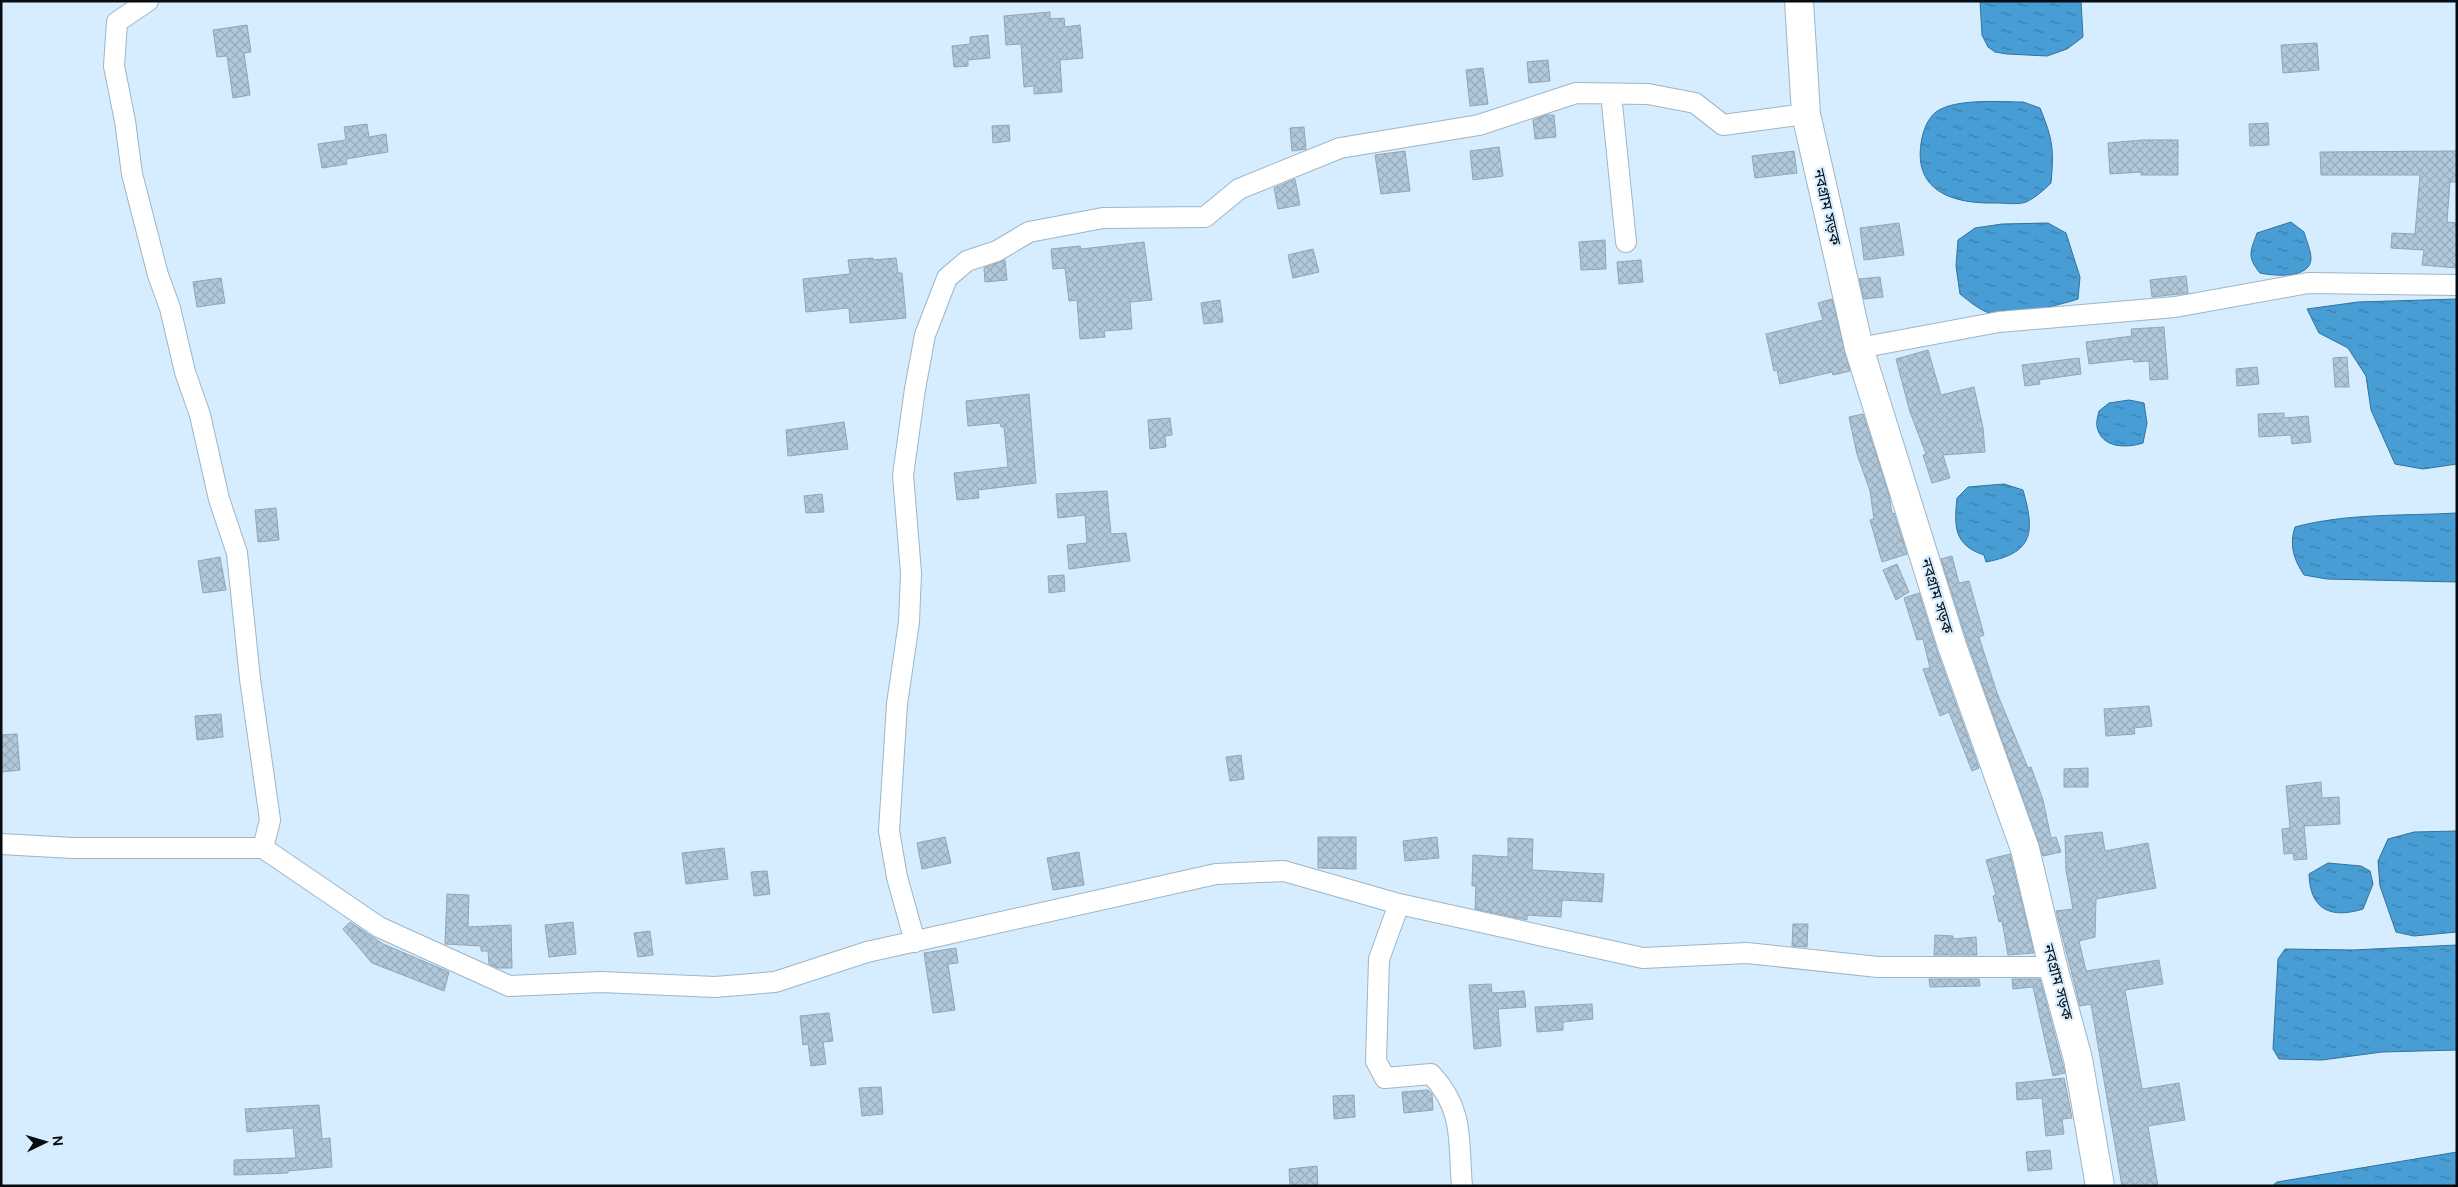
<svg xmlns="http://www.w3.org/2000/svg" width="2458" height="1187" font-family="'DM Sans','Noto Sans Bengali',sans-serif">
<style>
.water{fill:url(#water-ripples);stroke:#33729a}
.building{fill:url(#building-cross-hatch);stroke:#90a6b7}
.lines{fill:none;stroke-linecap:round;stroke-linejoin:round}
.street-casing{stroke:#9eb5c6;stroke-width:22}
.secondary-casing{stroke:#9eb5c6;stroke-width:30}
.street{stroke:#fff;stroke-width:20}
.secondary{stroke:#fff;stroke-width:28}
.labels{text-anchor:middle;stroke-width:4.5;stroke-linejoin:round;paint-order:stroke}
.street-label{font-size:15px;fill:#050c12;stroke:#d5edff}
</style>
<defs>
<pattern id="water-ripples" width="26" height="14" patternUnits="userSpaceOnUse" patternTransform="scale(1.25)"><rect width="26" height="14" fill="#479dd4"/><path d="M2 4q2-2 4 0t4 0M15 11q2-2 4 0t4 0" fill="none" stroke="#397eab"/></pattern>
<pattern id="building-cross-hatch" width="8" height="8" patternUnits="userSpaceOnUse" patternTransform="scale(1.25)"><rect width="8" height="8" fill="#b1c8da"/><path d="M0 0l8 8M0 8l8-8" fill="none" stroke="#97abba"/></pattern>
</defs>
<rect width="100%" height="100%" fill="#d5edff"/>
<!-- water -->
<path class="water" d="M 1980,1 L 2081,1 L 2083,37 L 2067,49 L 2047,56 L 2007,54 L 1995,52 L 1988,47 L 1982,35 Z
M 2023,102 L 2040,108 C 2053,140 2054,149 2051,183 C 2044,190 2035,198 2026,202 C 2018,205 2005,203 1996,203 C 1952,204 1911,191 1922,138 C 1924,129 1928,118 1936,112 C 1955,98 2000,102 2023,102 Z
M 2291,222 L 2304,232 C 2306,240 2311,250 2311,259 C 2310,279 2274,276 2260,273 C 2247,257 2250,252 2257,233 Z
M 2048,223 L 2066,233 L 2080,277 L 2078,299 C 2061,305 2005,318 1989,313 C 1978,309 1969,301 1960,294 L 1956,266 L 1958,240 L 1975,228 L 2002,224 Z
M 2457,299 L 2457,464 L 2423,469 L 2395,464 L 2371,410 L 2366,376 L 2348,348 L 2319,333 L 2307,309 L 2358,302 Z
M 2129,400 L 2144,403 L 2147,423 L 2143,443 C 2127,448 2102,449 2097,427 C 2096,422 2098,415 2099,411 L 2109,403 Z
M 2004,484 L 2023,490 C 2035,532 2034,553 1986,562 L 1984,555 C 1954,545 1954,527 1957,498 L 1968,487 Z
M 2457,513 L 2457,582 L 2327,579 L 2304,575 C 2294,560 2289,545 2295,527 C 2347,513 2403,516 2457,513 Z
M 2457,831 L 2457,932 L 2414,936 L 2396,932 L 2380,886 L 2378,861 L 2388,839 L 2414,832 Z
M 2328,863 L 2361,866 L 2370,871 L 2373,884 L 2363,909 C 2331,919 2310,910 2309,874 Z
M 2457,945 L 2457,1050 L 2382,1052 L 2322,1060 L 2279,1059 L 2273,1049 L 2278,959 L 2285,949 L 2353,950 Z
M 2457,1152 L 2457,1186 L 2272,1186 L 2277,1182 Z"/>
<!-- building -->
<path class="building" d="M 1050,12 L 1050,19 L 1064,18 L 1065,27 L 1080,25 L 1083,58 L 1060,60 L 1062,92 L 1034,94 L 1034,86 L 1024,87 L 1021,44 L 1006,45 L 1004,16 Z
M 247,25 L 251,52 L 244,53 L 250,95 L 233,98 L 227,56 L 217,57 L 213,30 Z
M 988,35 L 990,58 L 968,60 L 968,66 L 954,67 L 952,46 L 970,44 L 970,37 Z
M 2317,43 L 2319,70 L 2283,73 L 2281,45 Z
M 1548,60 L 1550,81 L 1529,83 L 1527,62 Z
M 1483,68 L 1488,104 L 1470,106 L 1466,70 Z
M 1546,115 L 1554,115 L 1556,137 L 1535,139 L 1533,120 Z
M 2268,123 L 2269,145 L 2250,146 L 2249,124 Z
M 367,124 L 369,137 L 386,134 L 388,152 L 346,159 L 347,164 L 322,168 L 318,144 L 346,140 L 344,127 Z
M 1009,125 L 1010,141 L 993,143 L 992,126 Z
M 1304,127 L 1306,149 L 1292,151 L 1290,128 Z
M 2142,140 L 2178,140 L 2178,175 L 2141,175 L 2141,172 L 2110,174 L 2108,143 Z
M 1499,147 L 1503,176 L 1473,180 L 1470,151 Z
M 1405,151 L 1410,191 L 1381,194 L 1375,155 Z
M 1794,151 L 1797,173 L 1755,178 L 1752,156 Z
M 2457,151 L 2457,182 L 2450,182 L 2447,222 L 2457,223 L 2457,268 L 2422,265 L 2424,250 L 2391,248 L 2392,233 L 2415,234 L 2420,175 L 2321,175 L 2320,152 Z
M 1295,179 L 1300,205 L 1278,209 L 1274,188 Z
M 1899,223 L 1904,255 L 1864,260 L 1860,228 Z
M 1605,240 L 1606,269 L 1581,270 L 1579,242 Z
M 1144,242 L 1152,300 L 1130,302 L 1132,329 L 1104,331 L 1105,337 L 1080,339 L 1077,300 L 1069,301 L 1065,268 L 1053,269 L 1051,249 L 1080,246 L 1081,249 Z
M 1313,249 L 1319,272 L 1293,278 L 1288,255 Z
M 873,258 L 873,260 L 896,258 L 898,273 L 902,273 L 906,318 L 850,323 L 849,308 L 806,312 L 803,279 L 850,274 L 848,260 Z
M 1005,260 L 1007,280 L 985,282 L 984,268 Z
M 1641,260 L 1643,282 L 1619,284 L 1617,262 Z
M 2186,276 L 2188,293 L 2152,297 L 2150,280 Z
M 1880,277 L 1883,297 L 1864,299 L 1859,279 Z
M 221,278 L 225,303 L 197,307 L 193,282 Z
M 1832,299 L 1850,371 L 1833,375 L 1832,372 L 1780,384 L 1777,370 L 1774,371 L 1766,334 L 1823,320 L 1818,303 Z
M 1220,300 L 1223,322 L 1204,324 L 1201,303 Z
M 2164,327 L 2168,379 L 2150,380 L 2149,361 L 2134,362 L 2133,359 L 2089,364 L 2086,342 L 2132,336 L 2131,329 Z
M 1928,350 L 1941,395 L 1974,387 L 1983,428 L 1985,452 L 1943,455 L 1950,478 L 1932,483 L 1923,455 L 1926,454 L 1910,412 L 1896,359 Z
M 2347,357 L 2349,387 L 2335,387 L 2333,358 Z
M 2079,358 L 2081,374 L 2039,380 L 2040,384 L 2025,386 L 2022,365 Z
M 2257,367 L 2259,384 L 2237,386 L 2236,369 Z
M 1029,394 L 1036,483 L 978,490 L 979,498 L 957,500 L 954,473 L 1008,467 L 1004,427 L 1001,427 L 1000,423 L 968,426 L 966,401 Z
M 2284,413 L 2284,418 L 2308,416 L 2311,442 L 2292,444 L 2291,435 L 2259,437 L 2258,414 Z
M 1863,414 L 1889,495 L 1892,514 L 1894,513 L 1907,554 L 1882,562 L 1870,520 L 1874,519 L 1870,491 L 1857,454 L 1849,417 Z
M 1170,418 L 1172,435 L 1165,436 L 1166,447 L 1150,449 L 1148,420 Z
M 844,422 L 848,449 L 788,456 L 786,430 Z
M 1107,491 L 1111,534 L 1126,533 L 1130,561 L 1069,569 L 1067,545 L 1087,543 L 1085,515 L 1058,518 L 1056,494 Z
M 822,494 L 824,512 L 806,513 L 804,496 Z
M 276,508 L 279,540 L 258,542 L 255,510 Z
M 1952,556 L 1959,583 L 1969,581 L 1984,635 L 1979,637 L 1997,693 L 2028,768 L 2031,767 L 2043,800 L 2051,838 L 2056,837 L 2061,852 L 2043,856 L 1967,641 L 1941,559 Z
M 220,557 L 226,590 L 203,593 L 198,561 Z
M 1897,564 L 1909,592 L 1896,600 L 1883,570 Z
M 1064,575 L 1065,591 L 1049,593 L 1048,576 Z
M 1919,593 L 1937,651 L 1979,768 L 1972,771 L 1949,712 L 1940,716 L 1923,669 L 1930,668 L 1923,639 L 1917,640 L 1904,598 Z
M 2149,706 L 2152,726 L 2134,728 L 2135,734 L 2106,736 L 2104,709 Z
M 221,714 L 223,737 L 197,740 L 195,716 Z
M 17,734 L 20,770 L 1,772 L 1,735 Z
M 1241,755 L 1244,779 L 1230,781 L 1226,757 Z
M 2088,768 L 2088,787 L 2064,787 L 2064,769 Z
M 2321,782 L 2322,798 L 2339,797 L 2340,824 L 2304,826 L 2307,859 L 2294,860 L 2293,853 L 2284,854 L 2282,829 L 2290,828 L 2286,786 Z
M 2102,832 L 2105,851 L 2148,843 L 2156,888 L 2096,899 L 2095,937 L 2079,941 L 2086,971 L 2159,960 L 2163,984 L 2125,990 L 2142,1089 L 2179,1083 L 2185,1120 L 2148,1126 L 2158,1186 L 2122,1186 L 2091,1004 L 2080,1006 L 2056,911 L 2073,909 L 2066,870 L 2065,836 Z
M 945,837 L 951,863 L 922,869 L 917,843 Z
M 1318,837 L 1356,837 L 1356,869 L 1318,868 Z
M 1437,837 L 1439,858 L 1405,861 L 1403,841 Z
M 1508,838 L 1533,839 L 1532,870 L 1604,874 L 1602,902 L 1562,900 L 1561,917 L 1527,915 L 1527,920 L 1475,909 L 1476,886 L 1472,886 L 1473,855 L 1508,857 Z
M 724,848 L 728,879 L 686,884 L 682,853 Z
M 1079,852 L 1084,885 L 1053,890 L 1047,858 Z
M 2010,854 L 2034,953 L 2008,955 L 2002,921 L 1999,922 L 1993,896 L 1996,895 L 1986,860 Z
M 767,871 L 770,894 L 754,896 L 751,872 Z
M 447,894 L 469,895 L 468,927 L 511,925 L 512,968 L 498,968 L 489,964 L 488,951 L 481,951 L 481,946 L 445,944 Z
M 350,922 L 383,944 L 449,972 L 444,991 L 372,963 L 343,929 Z
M 573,922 L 576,954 L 549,957 L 545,925 Z
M 1793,924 L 1808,924 L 1807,947 L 1792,946 Z
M 650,931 L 653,955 L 638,957 L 634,933 Z
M 1935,935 L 1953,936 L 1953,939 L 1976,937 L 1977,955 L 1934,955 Z
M 956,948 L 958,963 L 948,964 L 955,1010 L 933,1013 L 924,953 Z
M 1929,979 L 1979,979 L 1980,986 L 1930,987 Z
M 2012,979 L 2040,979 L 2065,1073 L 2053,1076 L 2033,987 L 2013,989 Z
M 1491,984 L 1492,993 L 1524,991 L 1526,1007 L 1498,1009 L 1501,1046 L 1474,1049 L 1469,985 Z
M 1592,1004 L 1593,1019 L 1563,1022 L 1563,1030 L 1537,1032 L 1535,1007 Z
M 829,1013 L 833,1041 L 823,1042 L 826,1064 L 811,1066 L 808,1044 L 803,1045 L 800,1016 Z
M 2064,1078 L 2072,1118 L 2062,1119 L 2064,1134 L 2046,1136 L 2042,1098 L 2017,1100 L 2016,1083 Z
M 881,1087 L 883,1114 L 862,1116 L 859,1088 Z
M 1428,1090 L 1432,1094 L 1433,1110 L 1404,1113 L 1402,1092 Z
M 1354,1095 L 1355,1117 L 1334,1119 L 1333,1096 Z
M 319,1105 L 322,1139 L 330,1138 L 332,1167 L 288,1171 L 288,1173 L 234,1175 L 234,1160 L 296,1158 L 293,1128 L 247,1132 L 245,1109 Z
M 2050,1150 L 2052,1169 L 2028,1171 L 2026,1152 Z
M 1317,1166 L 1318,1186 L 1290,1186 L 1289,1169 Z"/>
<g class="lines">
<!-- street casing -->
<g class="street-casing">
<path id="street" d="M 148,1 L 117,22 L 114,66 L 125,121 L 132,174 L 158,275 L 170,308 L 185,372 L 200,415 L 219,499 L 237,553 L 250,679 L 270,820 L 263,848
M 1611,94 L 1626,242
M 1859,348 L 1999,322 L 2175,307 L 2308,283 L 2457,285
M 1,844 L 73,848 L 263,848 L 379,927 L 509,986 L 601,982 L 715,987 L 775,982 L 867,952 L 1216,874 L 1284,871 L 1399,904 L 1643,958 L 1747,953 L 1878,967 L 2053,967
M 1399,904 L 1379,959 L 1376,1061 L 1385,1078 L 1431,1074 C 1465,1110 1458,1142 1462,1186
M 915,942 L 897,877 L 889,831 L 897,704 L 909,622 L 911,573 L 903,475 L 915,389 L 925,335 L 947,278 L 967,261 L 997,251 L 1029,232 L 1103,218 L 1205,217 L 1239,189 L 1340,148 L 1479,125 L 1576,93 L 1648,94 L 1695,103 L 1723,125 L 1806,114"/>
</g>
<!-- secondary casing -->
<g class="secondary-casing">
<path id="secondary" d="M 1799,1 L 1806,114 L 1859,348 L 1952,646 L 2025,849 L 2053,967 L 2078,1059 L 2100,1186"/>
</g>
<!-- street -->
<use href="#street" class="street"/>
<!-- secondary -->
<use href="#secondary" class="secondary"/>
</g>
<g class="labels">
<!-- street labels -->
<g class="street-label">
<text transform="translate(1827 207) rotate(77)" y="5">নবগ্রাম সড়ক</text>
<text transform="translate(1937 596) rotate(73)" y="5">নবগ্রাম সড়ক</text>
<text transform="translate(2058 982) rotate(75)" y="5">নবগ্রাম সড়ক</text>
</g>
</g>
<!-- border -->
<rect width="2458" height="1187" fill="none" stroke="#050c12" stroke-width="5"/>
<!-- north arrow -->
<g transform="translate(45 1142) rotate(85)" stroke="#d5edff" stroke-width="4" paint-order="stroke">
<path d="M0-4L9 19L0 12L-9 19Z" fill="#050c12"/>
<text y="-8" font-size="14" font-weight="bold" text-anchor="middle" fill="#050c12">N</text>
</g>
</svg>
